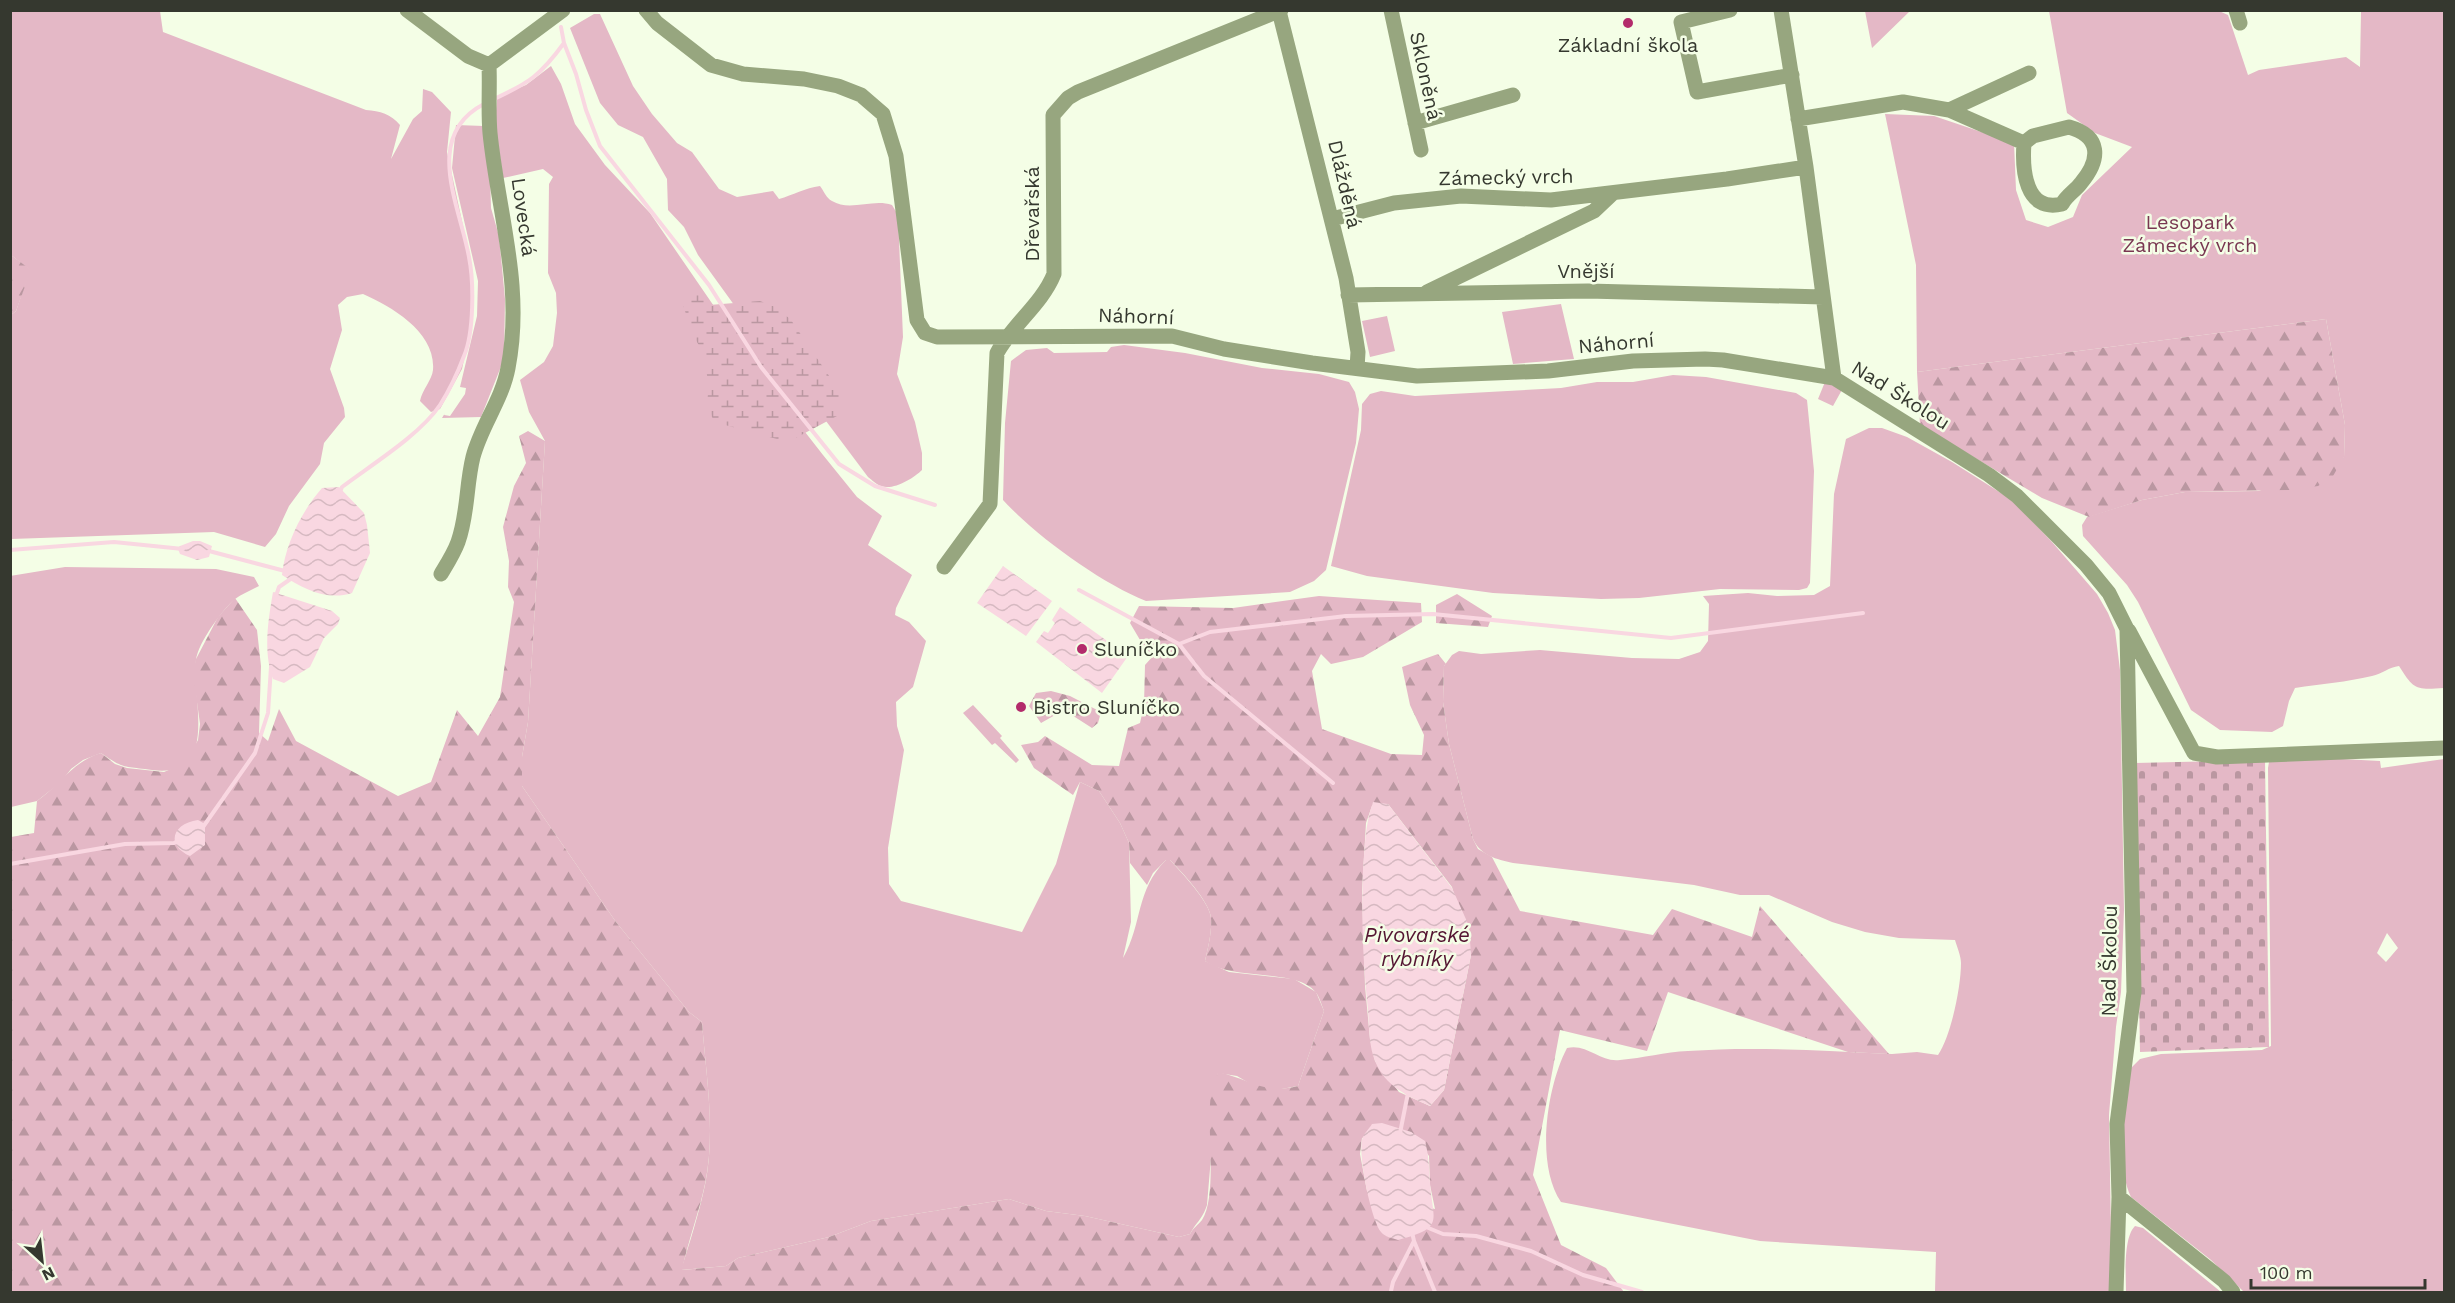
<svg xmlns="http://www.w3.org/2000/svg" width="2455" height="1303" font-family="'Work Sans',sans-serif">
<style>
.green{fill:#e4b8c6;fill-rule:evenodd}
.forest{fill:url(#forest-firs);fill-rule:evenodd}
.wetland{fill:url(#wetland-marsh)}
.cemetery{fill:url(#cemetery-stones)}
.water{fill:url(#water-waves)}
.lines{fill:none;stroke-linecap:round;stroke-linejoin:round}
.stream{stroke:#f9d7e1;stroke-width:4}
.minor{stroke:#97a67f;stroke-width:15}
.poi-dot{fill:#b32b6b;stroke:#f4fee6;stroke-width:2}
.labels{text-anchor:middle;stroke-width:5;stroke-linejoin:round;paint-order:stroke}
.poi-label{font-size:20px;fill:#35382f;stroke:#f4fee6;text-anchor:start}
.street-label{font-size:20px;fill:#35382f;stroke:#f4fee6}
.park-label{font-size:20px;fill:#793751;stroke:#f4fee6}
.water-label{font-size:21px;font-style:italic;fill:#541531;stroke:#f4fee6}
</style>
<defs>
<pattern id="forest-firs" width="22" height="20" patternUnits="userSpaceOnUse" patternTransform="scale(1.5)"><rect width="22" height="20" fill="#e4b8c6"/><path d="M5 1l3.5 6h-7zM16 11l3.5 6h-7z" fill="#ba97a1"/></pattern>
<pattern id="wetland-marsh" width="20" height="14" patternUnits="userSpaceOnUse" patternTransform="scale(1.5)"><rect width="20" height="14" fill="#e4b8c6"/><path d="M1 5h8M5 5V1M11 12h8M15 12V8" fill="none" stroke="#ba97a1"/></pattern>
<pattern id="cemetery-stones" width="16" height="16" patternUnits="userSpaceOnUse" patternTransform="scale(1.5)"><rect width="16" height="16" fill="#e4b8c6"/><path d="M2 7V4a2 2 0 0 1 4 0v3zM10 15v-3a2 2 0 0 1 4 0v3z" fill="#ba97a1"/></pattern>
<pattern id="water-waves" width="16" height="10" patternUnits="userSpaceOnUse" patternTransform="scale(1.5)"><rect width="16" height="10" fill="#f9d7e1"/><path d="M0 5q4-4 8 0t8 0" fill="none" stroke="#d6b9c1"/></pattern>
</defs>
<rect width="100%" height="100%" fill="#f4fee6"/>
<!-- green -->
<path class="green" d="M 10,11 L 160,11 L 163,32 L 366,110 C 380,111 391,114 400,125 L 391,159 L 413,119 L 422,111 L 423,89 L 432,92 L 451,112 L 447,152 L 470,258 L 474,301 L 472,322 L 462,369 L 440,409 L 431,412 L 420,401 C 422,390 432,380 433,370 C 436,332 392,307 363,294 L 347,297 L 338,305 L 342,330 L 330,369 L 344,408 L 345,417 L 324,443 L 320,464 L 289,506 L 276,534 L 265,547 L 214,532 L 11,539 L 11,315 L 16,311 L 30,270 L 11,255 Z
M 1865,11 L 1865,10 L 1910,11 L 1872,48 Z
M 2049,11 L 2219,11 L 2228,15 L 2248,75 L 2259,70 L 2346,57 L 2360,67 L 2361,12 L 2444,12 L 2444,688 C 2416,690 2414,690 2399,666 C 2389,667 2382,674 2372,676 C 2347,682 2321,684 2295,688 L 2289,701 L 2283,726 L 2272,732 L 2220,730 L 2191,710 L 2138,602 L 2127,585 L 2083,536 L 2082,525 L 2087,517 L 2142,500 L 2185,492 L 2259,491 L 2344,457 L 2345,425 L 2326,319 L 1917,372 L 1916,265 L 1885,114 L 1934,116 L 2014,143 L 2016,190 L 2026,220 L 2048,227 L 2073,217 L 2082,195 L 2132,147 L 2095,133 L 2067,113 Z
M 594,14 L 600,14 L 633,86 L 652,114 L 677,143 L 692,152 L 719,189 L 737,197 L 773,191 L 779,199 C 793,195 805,188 820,186 C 824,191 826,198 832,201 C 850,212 873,198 892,205 L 898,215 L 903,337 L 897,374 L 915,422 L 922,453 L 922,470 C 914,478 893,491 881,486 C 877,485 872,480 868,477 L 805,393 L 745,320 L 698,255 L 684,227 L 668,210 L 667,179 L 643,137 L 618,125 L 600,103 L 570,28 Z
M 551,66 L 561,84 L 575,124 L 605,165 L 650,213 L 766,382 L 823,455 L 857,497 L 882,516 L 868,545 L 912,575 L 896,608 L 895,615 L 909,622 L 926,641 L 913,687 L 896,702 L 897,726 L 904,750 L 888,848 L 889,884 L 901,901 L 1022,932 L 1056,864 L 1080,782 L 1099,791 L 1120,823 L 1129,843 L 1131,922 L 1123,958 C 1143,923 1135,891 1166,860 L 1170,860 C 1181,872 1210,902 1211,918 C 1212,932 1208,948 1205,961 L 1229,972 L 1294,979 L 1316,992 L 1324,1011 L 1298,1086 L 1276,1090 L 1254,1086 L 1237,1076 L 1218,1073 L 1207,1205 C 1202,1220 1197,1221 1190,1234 L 1179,1237 L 1085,1216 L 1046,1211 L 1009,1199 L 871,1221 L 829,1237 L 738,1258 L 726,1266 L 681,1270 C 690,1242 699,1213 705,1185 C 716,1132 706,1075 702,1022 L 689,1012 L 616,922 L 522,786 L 522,757 L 528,722 L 545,441 L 529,412 L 520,380 L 544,362 L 553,346 L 557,313 L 556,293 L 548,273 L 549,184 L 553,177 L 543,169 L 503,178 L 495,122 L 497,99 L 501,95 L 526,85 Z
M 456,125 L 484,126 L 490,174 L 491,208 L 499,236 L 505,299 L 504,359 L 481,417 L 442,418 L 445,413 L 444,415 L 450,416 L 465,394 L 466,388 L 460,387 L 477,316 L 478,281 L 452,168 Z
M 1561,304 L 1574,359 L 1513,364 L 1502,312 Z
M 1387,316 L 1395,351 L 1370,357 L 1362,321 Z
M 1124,345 L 1185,353 L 1262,368 L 1319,374 L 1349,382 L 1355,392 L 1359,409 L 1356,443 L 1326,570 L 1314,581 L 1290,592 L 1146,601 C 1101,583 1036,536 1003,500 L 1005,423 L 1011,361 L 1026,350 L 1047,348 L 1054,353 L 1107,352 L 1111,347 Z
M 1673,375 L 1706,377 L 1796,393 L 1807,400 L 1814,471 L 1810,583 L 1807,588 L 1799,590 L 1720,589 L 1639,598 L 1601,599 L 1493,593 L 1367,576 L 1331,566 L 1361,430 L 1362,404 L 1370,394 L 1381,391 L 1415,396 L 1561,388 L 1597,382 L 1633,382 Z
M 1827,377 L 1843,388 L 1833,406 L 1818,399 Z
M 1869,428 L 1882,428 L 1907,437 L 1952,462 L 2012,500 L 2052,542 L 2097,594 L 2108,613 L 2115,630 L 2120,670 L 2124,910 L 2121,992 L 2116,1027 L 2109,1115 L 2112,1292 L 1935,1292 L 1936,1252 L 1760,1241 L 1561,1202 C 1535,1164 1547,1086 1567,1048 C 1587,1043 1601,1063 1620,1060 C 1643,1058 1665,1052 1688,1051 C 1756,1046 1824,1051 1892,1054 L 1917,1052 L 1938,1055 C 1951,1036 1961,987 1961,963 C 1961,956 1957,947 1955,940 L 1899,938 L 1865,932 L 1832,922 L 1769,895 L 1740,895 L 1694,885 L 1513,863 C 1496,859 1481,856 1473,839 L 1449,744 L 1443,702 L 1444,666 L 1452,655 L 1459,651 L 1481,654 L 1540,650 L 1632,658 L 1679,659 L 1700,652 L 1708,641 L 1709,604 L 1703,596 L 1748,593 L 1777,596 L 1814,595 L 1830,586 L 1834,494 L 1846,439 Z
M 65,567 L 216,569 L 254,577 L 259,586 C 251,590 242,594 235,599 C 222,610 198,643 196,660 C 191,698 221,779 152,770 C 125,766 125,770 101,753 L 83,760 L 71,769 L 61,782 L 37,801 L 11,807 L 10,576 Z
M 973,705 L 1002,736 L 1000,738 L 1019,760 L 1016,763 L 995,743 L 992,745 L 963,713 Z
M 2323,758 L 2380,761 L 2381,768 L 2444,759 L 2444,1292 L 2244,1292 L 2211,1260 L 2131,1197 C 2115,1165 2126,1106 2129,1070 L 2140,1059 L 2161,1054 L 2262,1050 L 2271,1046 L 2268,768 L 2269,762 ZM 2387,933 L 2398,948 L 2386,962 L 2377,953 Z
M 2135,1226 L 2143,1228 L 2221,1292 L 2126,1292 C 2126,1276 2123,1238 2135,1226 Z"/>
<!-- forest -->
<path class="forest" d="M 11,255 L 31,270 L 16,311 L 11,315 Z
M 2326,319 L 2345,425 L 2344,457 L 2333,476 L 2318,486 L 2290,490 L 2185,492 L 2142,500 L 2089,517 L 2042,498 L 1920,425 L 1917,372 Z
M 528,431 L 545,441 L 528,722 L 522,757 L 522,786 L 616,922 L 689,1012 L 702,1022 C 706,1075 716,1132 705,1184 C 699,1213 688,1241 682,1270 L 726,1266 L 738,1258 L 829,1237 L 871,1221 L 1009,1199 L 1046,1211 L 1085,1216 L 1179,1237 L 1190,1234 C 1193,1228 1198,1225 1202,1220 C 1218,1195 1206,1125 1211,1095 C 1212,1087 1216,1080 1218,1072 C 1250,1079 1263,1095 1298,1086 L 1324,1011 C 1322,1006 1320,999 1317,994 C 1299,967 1234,982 1205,961 C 1208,948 1212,932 1211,918 C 1210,902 1182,872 1170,860 L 1166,860 L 1153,873 L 1147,885 L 1130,863 L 1129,843 L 1120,823 L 1099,791 L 1080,782 L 1073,795 L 1034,768 L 1021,745 L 1038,742 L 1045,736 L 1092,765 L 1119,766 L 1128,728 L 1140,723 L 1144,705 L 1145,665 L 1153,656 L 1143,645 L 1130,623 L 1139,606 L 1233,608 L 1319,596 L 1421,603 L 1422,622 L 1363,657 L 1331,664 L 1321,654 L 1312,671 L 1322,729 L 1391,754 L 1422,755 L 1424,735 L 1410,705 L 1402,667 L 1438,654 L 1446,664 L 1444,666 L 1443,702 L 1449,744 L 1473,839 L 1478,849 L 1492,857 L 1520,911 L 1653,935 L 1672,909 L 1752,937 L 1760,906 L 1889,1054 L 1848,1052 L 1668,992 L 1647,1051 L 1560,1030 L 1533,1175 L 1561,1245 L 1606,1268 L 1624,1292 L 11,1292 L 11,837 L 34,833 L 37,801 C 60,785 73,761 101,753 L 115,764 L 127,768 L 164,772 L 185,763 L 198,740 L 200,724 L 193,673 L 196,659 L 218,617 L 235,598 L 257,630 L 261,666 L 259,733 L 268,741 L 279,709 L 296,741 L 398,796 L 431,782 L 457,710 L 478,736 L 500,697 L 514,602 L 508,587 L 509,561 L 503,527 L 514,486 L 526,463 L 519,436 ZM 1388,804 L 1452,887 L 1471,955 L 1444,1090 L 1430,1106 L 1399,1092 L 1375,1061 L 1370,1039 L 1365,986 L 1362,891 L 1366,823 L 1372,806 ZM 1399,1130 L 1411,1132 L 1429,1156 L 1430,1185 L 1435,1209 L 1367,1191 L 1360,1154 L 1362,1138 Z
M 1457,594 L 1492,616 L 1488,627 L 1436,623 L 1436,605 Z
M 1051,691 L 1070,696 L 1101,712 L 1098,723 L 1092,728 L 1064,710 L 1041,723 L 1029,706 L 1036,693 Z"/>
<!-- wetland -->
<path class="wetland" d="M 698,290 L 709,305 L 760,301 L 778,308 L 791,320 L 840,392 L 837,416 L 788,442 L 714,422 L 707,404 L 709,384 L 701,349 L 693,335 L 681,299 Z"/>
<!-- cemetery -->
<path class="cemetery" d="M 2265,760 L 2269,1047 L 2140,1052 L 2135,763 Z"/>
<!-- water -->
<path class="water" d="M 339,487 L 364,513 L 367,525 L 370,553 L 352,593 C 327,601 303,589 282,575 C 285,545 301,512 322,488 Z
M 193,541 L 200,541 L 212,546 L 209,557 L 197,560 L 180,554 L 178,549 L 180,546 Z
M 1003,566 L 1052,601 L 1026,636 L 977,603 Z
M 273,592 L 332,611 L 340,618 L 338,624 L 324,638 L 310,667 L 284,683 L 273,679 C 263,652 268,621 273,592 Z
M 1060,607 L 1128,656 L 1102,693 L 1036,642 L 1044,631 L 1048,633 L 1055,623 L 1052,620 Z
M 1373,802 L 1388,804 L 1452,888 L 1469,926 L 1471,955 L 1444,1090 L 1430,1106 C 1407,1096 1385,1086 1375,1061 C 1369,1046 1369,1027 1368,1011 C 1363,964 1361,916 1363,869 C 1365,846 1365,824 1373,802 Z
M 198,820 L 205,824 L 205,845 L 190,856 C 164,844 174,823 198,820 Z
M 1382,1123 L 1411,1132 L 1425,1141 C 1429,1156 1429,1168 1430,1183 C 1433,1222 1445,1228 1398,1240 C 1392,1238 1385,1237 1381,1232 C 1371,1220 1358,1155 1362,1140 C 1363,1134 1369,1129 1372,1124 Z"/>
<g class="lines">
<!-- stream -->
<path class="stream" d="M 561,27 L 564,43 L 576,74 L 586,110 L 600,146 L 709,285 L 761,367 L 839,464 L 875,486 L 935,505
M 492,100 C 529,83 540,76 564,43
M 340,492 L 342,487 C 371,465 420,435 440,405 C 449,391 458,372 464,356 C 474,333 474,282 469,257 C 460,206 422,136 484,104
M 10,550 L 114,542 L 183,549
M 209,551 L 285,571
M 1079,590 L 1179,644 L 1204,676 L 1333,783
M 276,596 L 279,587 L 292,578
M 1179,644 L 1210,632 L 1346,616 L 1433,614 L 1671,638 L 1863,613
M 203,827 L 255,753 L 268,713 L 271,667
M 10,864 L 125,844 L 174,843 L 178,841
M 1400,1133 L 1408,1093
M 1426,1227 L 1443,1234 L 1476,1236 L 1531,1251 L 1583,1275 L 1642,1292
M 1414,1241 L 1435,1292
M 1391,1291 L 1393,1282 L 1414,1241 L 1412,1232"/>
<!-- minor -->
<path class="minor" d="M 407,10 L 468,56 L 489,65
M 646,10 L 657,23 L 711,65 L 743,74 L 804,79 L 838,86 L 861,95 L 883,114 L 896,156 L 917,320 L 925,333 L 937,337 L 1172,336 L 1224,349 L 1312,363 L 1417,376 L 1548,371 L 1633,361 L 1705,359 L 1723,360 L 1834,378 L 1989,475 L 2017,496 L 2086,565 L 2109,593 L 2127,629 L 2134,992 L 2117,1124 L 2119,1197 L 2116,1292
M 1391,10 L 1421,150
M 1730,10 L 1681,22 L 1697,92 L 1792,75
M 1781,10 L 1806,167 L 1834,378
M 2236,10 L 2240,23
M 1279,11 L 1346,278 L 1358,352 L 1357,368
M 489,65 L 563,10
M 1949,110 L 2024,143
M 1798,119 L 1903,102 L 1949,110 L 2029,73
M 1415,123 L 1513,95
M 2069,127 C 2101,136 2101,159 2081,183 C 2075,191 2067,195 2062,204 C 2025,213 2022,169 2024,143 L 2033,136 Z
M 1332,219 L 1394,203 L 1461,196 L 1551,200 L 1727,179 L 1806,167
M 1427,292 L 1594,211 L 1612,194
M 1348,295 L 1588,291 L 1823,297
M 944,567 L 990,504 L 997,353 C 1013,324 1042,304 1054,274 L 1053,115 L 1068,98 L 1078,92 L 1281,10
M 441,574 C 447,564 454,553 458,542 C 468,514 466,485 473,457 C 481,426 502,400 508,368 C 524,286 498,213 490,133 C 488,111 490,88 489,65
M 2129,631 L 2194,753 L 2217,757 L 2444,748
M 2119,1197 L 2224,1281 L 2233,1292"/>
</g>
<!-- markers -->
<g class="poi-dot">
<circle cx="1628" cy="23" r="6"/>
<circle cx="1082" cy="649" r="6"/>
<circle cx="1021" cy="707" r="6"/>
</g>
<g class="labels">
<!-- poi labels -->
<g class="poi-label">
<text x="1628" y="52" text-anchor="middle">Základní škola</text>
<text x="1094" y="656">Sluníčko</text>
<text x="1033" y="714">Bistro Sluníčko</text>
</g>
<!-- street labels -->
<g class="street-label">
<text transform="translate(1426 76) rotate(78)" y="7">Skloněná</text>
<text transform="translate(1506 177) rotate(-1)" y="7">Zámecký vrch</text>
<text transform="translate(1345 184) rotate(77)" y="7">Dlážděná</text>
<text transform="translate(1032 214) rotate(-90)" y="7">Dřevařská</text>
<text transform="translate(524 217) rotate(82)" y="7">Lovecká</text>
<text x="1586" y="278">Vnější</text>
<text transform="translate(1136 316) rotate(2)" y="7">Náhorní</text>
<text transform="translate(1616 343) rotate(-5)" y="7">Náhorní</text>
<text transform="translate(1901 395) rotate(32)" y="7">Nad Školou</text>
<text transform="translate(2109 961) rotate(-89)" y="7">Nad Školou</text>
</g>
<!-- park labels -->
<g class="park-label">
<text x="2190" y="229">Lesopark<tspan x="2190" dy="23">Zámecký vrch</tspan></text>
</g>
<!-- water labels -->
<g class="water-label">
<text x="1417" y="942">Pivovarské<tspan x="1417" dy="24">rybníky</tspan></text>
</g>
</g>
<!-- border -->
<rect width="2455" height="1303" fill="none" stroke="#35382f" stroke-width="24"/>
<!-- north arrow -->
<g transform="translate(42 1261) rotate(153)" stroke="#f4fee6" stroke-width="4.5" paint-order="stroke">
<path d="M0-4.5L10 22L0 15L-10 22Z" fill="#35382f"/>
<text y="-9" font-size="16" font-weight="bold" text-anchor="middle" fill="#35382f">N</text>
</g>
<!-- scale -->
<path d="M2251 1279v9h174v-9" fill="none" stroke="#35382f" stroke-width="3"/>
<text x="2260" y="1279" font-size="18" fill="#35382f" stroke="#f4fee6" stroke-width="4.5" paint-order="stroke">100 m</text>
</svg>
